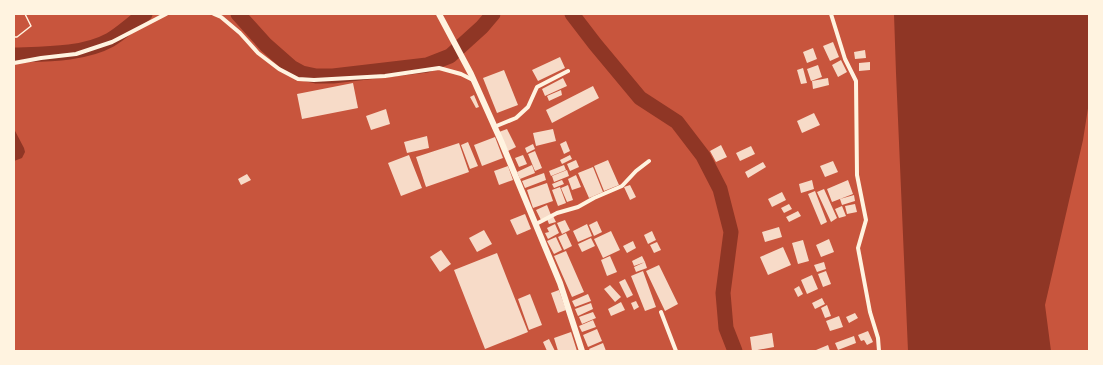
<svg xmlns="http://www.w3.org/2000/svg" width="1103" height="365" font-family="'Alegreya Sans',sans-serif">
<style>
.water{fill:#8f3625}
.lines{fill:none;stroke-linecap:round;stroke-linejoin:round}
.river{stroke:#8f3625;stroke-width:15}
.building{fill:#f7dbc8}
.path{stroke:#fff3e0;stroke-width:1.5}
.minor{stroke:#fff3e0;stroke-width:4}
.tertiary{stroke:#fff3e0;stroke-width:6}
</style>
<rect width="100%" height="100%" fill="#c8553d"/>
<!-- water -->
<path class="water" d="M 894,14 L 1089,14 L 1089,102 L 1083,140 L 1045,305 L 1051,351 L 908,351 L 896,73 Z
M 14,129 L 24,148 L 25,152 L 22,158 L 14,161 Z"/>
<g class="lines">
<!-- river -->
<path class="river" d="M 238,14 L 266,45 L 291,67 L 302,73 L 316,76 L 333,76 L 427,65 L 450,56 L 482,27 L 493,14
M 572,14 L 595,44 L 640,98 L 677,122 L 703,156 L 720,189 L 731,232 L 723,293 L 726,328 L 735,351
M 14,55 C 44,54 83,55 110,40 C 122,33 133,22 145,14"/>
</g>
<!-- building -->
<path class="building" d="M 833,42 L 839,57 L 830,61 L 823,46 Z
M 813,48 L 817,59 L 807,63 L 803,52 Z
M 865,50 L 866,58 L 855,59 L 854,52 Z
M 560,57 L 565,68 L 538,81 L 532,70 Z
M 841,60 L 847,72 L 838,77 L 832,65 Z
M 870,62 L 870,70 L 859,71 L 859,63 Z
M 818,65 L 822,77 L 811,81 L 807,69 Z
M 803,68 L 807,83 L 801,84 L 797,70 Z
M 504,70 L 518,105 L 497,113 L 483,78 Z
M 563,78 L 567,86 L 545,96 L 542,89 Z
M 828,78 L 829,85 L 813,89 L 812,81 Z
M 353,83 L 358,108 L 302,119 L 297,94 Z
M 593,86 L 599,98 L 552,123 L 546,110 Z
M 561,90 L 562,95 L 549,101 L 547,96 Z
M 474,95 L 479,107 L 476,108 L 470,97 Z
M 386,109 L 390,124 L 371,130 L 366,116 Z
M 814,113 L 820,125 L 802,133 L 797,121 Z
M 507,129 L 516,147 L 508,151 L 499,132 Z
M 553,129 L 556,141 L 536,146 L 533,133 Z
M 427,136 L 429,148 L 407,153 L 404,142 Z
M 495,137 L 503,158 L 482,166 L 474,145 Z
M 566,141 L 570,151 L 564,154 L 560,144 Z
M 468,142 L 478,166 L 470,169 L 461,145 Z
M 459,143 L 469,172 L 426,187 L 416,157 Z
M 533,144 L 535,149 L 527,153 L 525,148 Z
M 721,145 L 727,157 L 716,162 L 710,151 Z
M 751,146 L 755,154 L 740,161 L 736,153 Z
M 535,151 L 542,168 L 535,171 L 528,154 Z
M 409,155 L 422,188 L 401,196 L 388,163 Z
M 523,155 L 527,164 L 519,167 L 515,158 Z
M 570,155 L 572,159 L 562,164 L 560,160 Z
M 576,160 L 579,167 L 570,171 L 567,164 Z
M 608,160 L 619,185 L 604,191 L 594,166 Z
M 833,161 L 838,172 L 825,177 L 820,166 Z
M 763,162 L 766,167 L 748,178 L 745,172 Z
M 532,165 L 535,173 L 520,179 L 517,172 Z
M 564,165 L 566,170 L 551,176 L 549,171 Z
M 508,166 L 513,180 L 499,185 L 494,171 Z
M 593,167 L 603,192 L 589,198 L 578,173 Z
M 567,170 L 569,176 L 554,182 L 552,176 Z
M 544,173 L 546,180 L 525,188 L 522,181 Z
M 247,174 L 251,180 L 241,185 L 238,179 Z
M 576,175 L 581,187 L 572,190 L 568,179 Z
M 562,180 L 564,184 L 554,188 L 552,184 Z
M 812,180 L 814,189 L 801,193 L 799,184 Z
M 848,180 L 853,194 L 832,202 L 827,189 Z
M 547,183 L 553,201 L 533,208 L 527,190 Z
M 568,185 L 573,200 L 567,202 L 561,188 Z
M 630,185 L 636,197 L 630,200 L 624,187 Z
M 560,187 L 566,203 L 558,206 L 552,190 Z
M 824,189 L 837,218 L 831,222 L 817,192 Z
M 815,191 L 827,222 L 821,225 L 808,194 Z
M 782,192 L 786,200 L 772,207 L 768,199 Z
M 854,195 L 855,201 L 842,205 L 840,199 Z
M 789,204 L 792,209 L 784,213 L 781,208 Z
M 855,204 L 857,212 L 847,214 L 845,206 Z
M 547,205 L 551,215 L 541,220 L 536,210 Z
M 842,206 L 846,216 L 839,218 L 835,209 Z
M 798,211 L 801,216 L 789,222 L 786,217 Z
M 525,214 L 531,229 L 517,235 L 510,220 Z
M 553,216 L 556,222 L 549,224 L 547,219 Z
M 565,220 L 570,230 L 562,234 L 557,223 Z
M 597,221 L 602,232 L 594,236 L 589,225 Z
M 555,224 L 559,233 L 548,239 L 545,233 L 549,232 L 547,228 Z
M 587,224 L 592,236 L 578,242 L 573,231 Z
M 779,227 L 782,237 L 765,242 L 762,232 Z
M 484,230 L 492,244 L 477,252 L 469,238 Z
M 611,231 L 620,250 L 603,258 L 594,239 Z
M 652,231 L 656,240 L 648,244 L 644,235 Z
M 566,233 L 572,246 L 564,250 L 558,237 Z
M 556,237 L 562,250 L 554,254 L 547,241 Z
M 591,238 L 595,246 L 582,252 L 578,244 Z
M 829,239 L 834,252 L 821,257 L 816,245 Z
M 803,240 L 809,261 L 798,264 L 792,243 Z
M 633,241 L 636,248 L 627,253 L 623,246 Z
M 657,242 L 661,250 L 654,253 L 650,245 Z
M 783,247 L 791,265 L 768,275 L 760,257 Z
M 441,250 L 451,264 L 440,272 L 430,257 Z
M 566,251 L 584,292 L 572,297 L 554,256 Z
M 497,253 L 528,332 L 485,349 L 454,270 Z
M 610,256 L 617,272 L 607,276 L 601,260 Z
M 642,256 L 645,262 L 634,266 L 632,261 Z
M 645,262 L 647,268 L 636,272 L 634,267 Z
M 824,262 L 826,269 L 817,272 L 814,265 Z
M 659,265 L 678,304 L 665,311 L 646,271 Z
M 643,271 L 656,307 L 645,311 L 631,276 Z
M 826,271 L 831,284 L 823,287 L 818,274 Z
M 812,275 L 818,289 L 807,294 L 801,280 Z
M 625,279 L 633,295 L 627,298 L 619,282 Z
M 610,285 L 621,297 L 615,302 L 604,289 Z
M 799,286 L 803,294 L 798,297 L 794,289 Z
M 559,290 L 566,310 L 558,313 L 551,293 Z
M 530,294 L 542,325 L 529,330 L 518,299 Z
M 588,294 L 591,301 L 575,307 L 572,301 Z
M 822,298 L 825,304 L 815,309 L 812,303 Z
M 636,301 L 639,307 L 634,310 L 631,303 Z
M 621,302 L 625,310 L 611,316 L 608,309 Z
M 591,303 L 593,309 L 578,316 L 575,309 Z
M 827,305 L 831,316 L 825,318 L 821,308 Z
M 593,312 L 596,318 L 582,324 L 579,317 Z
M 855,313 L 858,318 L 849,323 L 846,317 Z
M 839,316 L 843,327 L 830,331 L 826,321 Z
M 593,320 L 596,327 L 582,332 L 579,326 Z
M 597,329 L 602,341 L 588,347 L 583,335 Z
M 868,331 L 873,342 L 867,345 L 864,340 L 861,341 L 858,335 Z
M 571,332 L 577,351 L 558,351 L 554,338 Z
M 772,333 L 774,347 L 752,351 L 750,337 Z
M 854,336 L 856,343 L 838,350 L 835,343 Z
M 549,339 L 555,351 L 547,351 L 543,342 Z
M 603,343 L 606,351 L 590,351 L 589,349 Z
M 828,345 L 830,351 L 816,351 L 816,350 Z"/>
<g class="lines">
<!-- path -->
<path class="path" d="M 14,37 L 17,37 L 31,26 L 25,14"/>
<!-- minor -->
<path class="minor" d="M 214,14 L 221,17 L 240,33 L 258,53 L 279,69 L 298,79 L 314,80 L 385,76 L 439,68 L 461,74 L 473,80
M 831,14 L 845,59 L 856,81 L 857,175 L 866,220 L 858,248 L 870,312 L 878,338 L 879,351
M 14,63 L 41,58 L 76,54 L 112,42 L 166,14
M 494,127 L 516,118 L 528,107 L 537,87 L 568,71
M 536,224 L 557,213 L 578,207 L 594,198 L 622,186 L 636,171 L 649,161
M 661,312 L 676,351"/>
<!-- tertiary -->
<path class="tertiary" d="M 439,14 L 471,74 L 501,141 L 560,283 L 582,351"/>
</g>
<!-- border -->
<rect width="1103" height="365" fill="none" stroke="#fff3e0" stroke-width="30"/>
</svg>
